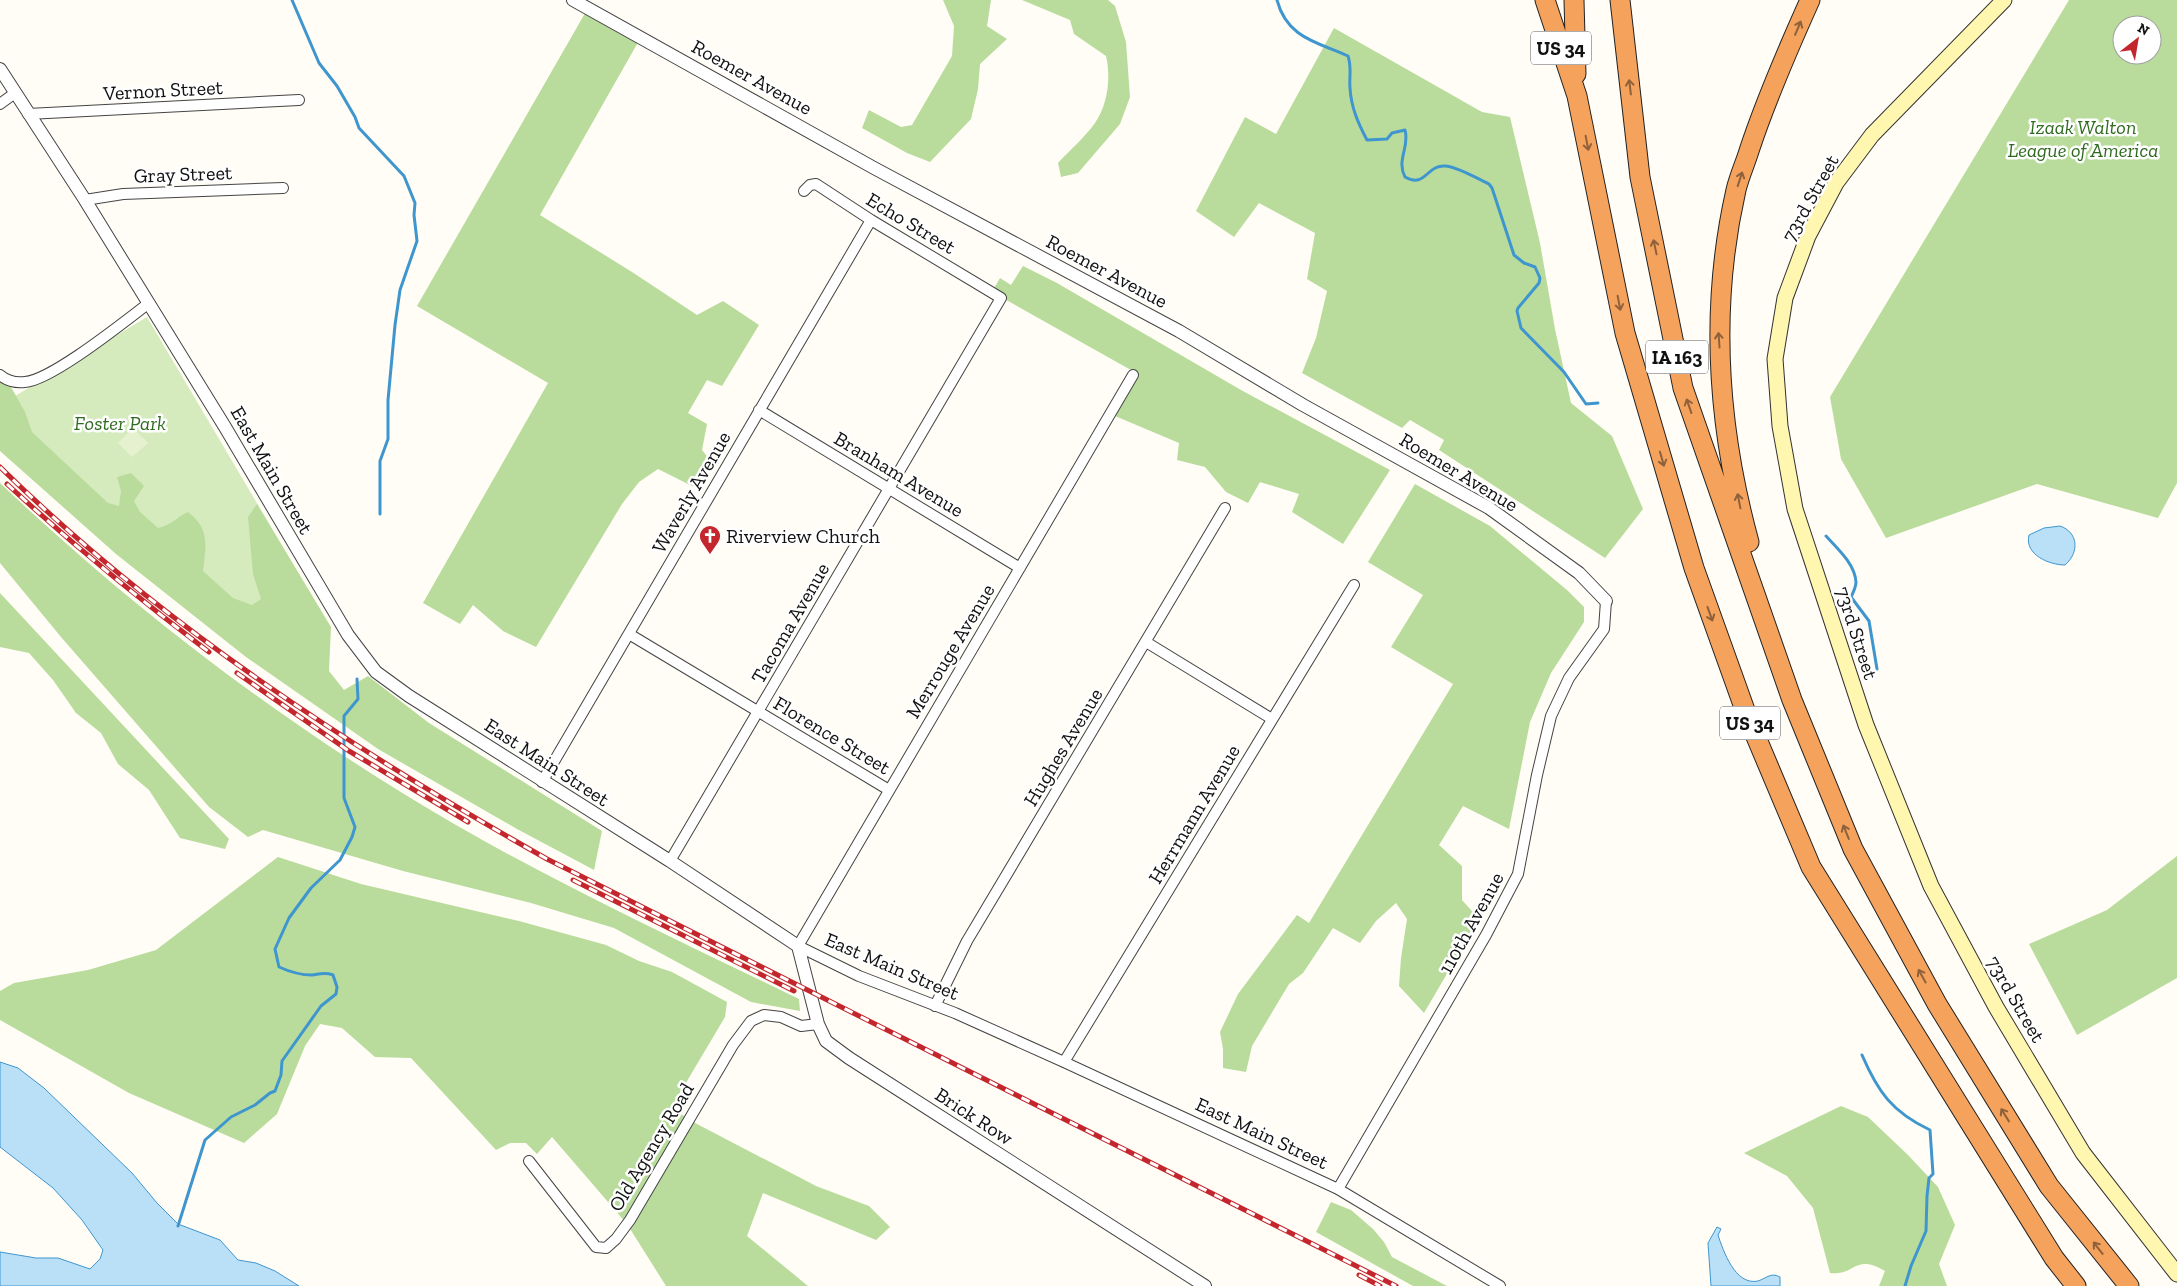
<svg xmlns="http://www.w3.org/2000/svg" width="2177" height="1286" font-family="'Zilla Slab',serif">
<style>
.green{fill:#d5ebbd}
.forest{fill:#b9dc9c;fill-rule:evenodd}
.pitch{fill:#e6f2cf}
.water{fill:#b9e0f7;stroke:#3f96cf}
.lines{fill:none;stroke-linecap:round;stroke-linejoin:round}
.stream{stroke:#3f96cf;stroke-width:3}
.minor-casing{stroke:#444;stroke-width:12}
.tertiary-casing{stroke:#444;stroke-width:14}
.secondary-casing{stroke:#333;stroke-width:17}
.motorway-casing{stroke:#222;stroke-width:21}
.minor{stroke:#fff;stroke-width:10}
.tertiary{stroke:#fff;stroke-width:12}
.secondary{stroke:#fff6b0;stroke-width:15}
.motorway{stroke:#f5a25d;stroke-width:19}
.rail-casing{stroke:#c4262e;stroke-width:5}
.rail{stroke:#fff;stroke-width:3;stroke-dasharray:9;stroke-linecap:butt}
.oneway{stroke:#8e613b}
.labels{text-anchor:middle;stroke-width:5;stroke-linejoin:round;paint-order:stroke}
.shield{fill:#fff;stroke:#585858;stroke-width:1}
.shield-label{font-size:19px;font-weight:bold;fill:#111}
.street-label{font-size:20px;fill:#111;stroke:#fff}
.park-label{font-size:20px;font-style:italic;fill:#2f6b1f;stroke:#fff}
.poi-label{font-size:20px;fill:#111;stroke:#fff;text-anchor:start}
</style>
<rect width="100%" height="100%" fill="#fffdf5"/>
<!-- green -->
<path class="green" d="M 147,317 L 323,615 L 308,640 L 147,556 L 0,405 Z"/>
<!-- forest -->
<path class="forest" d="M 943,0 L 991,0 L 987,26 L 1007,39 L 980,64 L 978,89 L 971,119 L 930,162 L 907,153 L 862,128 L 869,110 L 901,127 L 912,125 L 952,56 L 954,26 Z
M 1022,0 L 1108,0 L 1115,6 L 1126,42 L 1130,97 L 1120,124 L 1078,173 L 1061,177 L 1058,163 C 1070,150 1085,137 1095,123 C 1108,104 1111,77 1106,56 L 1074,34 L 1070,20 Z
M 2069,0 L 2177,0 L 2177,483 L 2158,518 L 2037,484 L 1886,538 L 1841,459 L 1830,397 ZM 2122,25 L 2152,25 L 2152,55 L 2122,55 Z
M 588,8 L 641,37 L 540,215 L 632,272 L 697,315 L 723,301 L 759,325 L 722,386 L 707,380 L 688,413 L 707,424 L 702,450 L 714,465 L 698,489 L 658,469 L 639,482 L 622,504 L 536,647 L 503,631 L 473,605 L 460,624 L 423,603 L 548,383 L 417,306 Z
M 1334,28 L 1482,112 L 1510,117 L 1540,243 L 1555,329 L 1571,403 L 1612,436 L 1643,509 L 1605,558 L 1439,450 L 1444,440 L 1410,420 L 1402,428 L 1302,373 L 1316,338 L 1327,291 L 1307,279 L 1315,233 L 1259,203 L 1234,237 L 1196,211 L 1245,117 L 1276,134 Z
M 1023,266 L 1057,283 L 1241,390 L 1390,470 L 1343,544 L 1292,512 L 1299,494 L 1260,482 L 1248,503 L 1226,492 L 1205,467 L 1177,460 L 1179,443 L 1115,416 L 1138,374 L 992,292 L 1000,278 L 1011,285 Z
M 0,375 L 7,380 L 25,412 L 32,432 L 108,503 L 119,506 L 121,491 L 117,477 L 131,473 L 144,486 L 134,501 L 140,512 L 158,528 C 172,525 175,518 188,512 C 210,529 206,545 203,571 L 233,598 L 252,605 L 261,599 L 253,574 L 248,517 L 257,504 L 331,627 L 329,671 L 344,690 L 368,676 L 429,723 L 602,831 L 594,870 L 517,829 L 378,749 L 246,657 L 116,554 L 0,451 Z
M 0,483 C 138,614 292,730 456,825 C 567,889 684,943 799,999 L 800,1011 L 751,1002 L 614,928 L 531,903 L 403,871 L 263,830 L 248,837 L 209,807 L 61,637 L 0,563 Z
M 1415,484 L 1490,526 L 1567,590 L 1584,607 L 1584,622 L 1551,673 L 1530,722 L 1509,829 L 1463,806 L 1439,845 L 1462,866 L 1462,900 L 1479,919 L 1424,1013 L 1399,986 L 1401,958 L 1407,919 L 1396,903 L 1376,921 L 1360,943 L 1333,928 L 1303,973 L 1289,984 L 1252,1046 L 1246,1072 L 1223,1068 L 1223,1049 L 1220,1032 L 1238,994 L 1297,915 L 1309,923 L 1453,684 L 1391,647 L 1423,595 L 1368,562 Z
M 0,593 L 229,839 L 225,849 L 180,838 L 149,790 L 118,764 L 101,733 L 76,713 L 53,680 L 29,653 L 0,647 Z
M 2177,856 L 2177,978 L 2077,1035 L 2029,944 L 2107,910 Z
M 278,857 L 361,884 L 519,921 L 606,945 L 639,961 L 672,972 L 727,1002 L 725,1017 L 671,1108 L 697,1124 L 816,1186 L 869,1206 L 890,1227 L 876,1240 L 763,1193 L 747,1236 L 808,1286 L 666,1286 L 627,1224 L 552,1137 L 537,1154 L 526,1143 L 510,1143 L 496,1150 L 411,1058 L 375,1057 L 342,1028 L 320,1024 L 305,1046 L 277,1114 L 244,1143 L 129,1093 L 0,1020 L 0,991 L 14,983 L 88,970 L 156,950 Z
M 1841,1106 L 1868,1117 L 1908,1155 L 1938,1187 L 1955,1225 L 1939,1264 L 1947,1286 L 1879,1286 L 1885,1271 C 1854,1253 1856,1276 1830,1273 L 1813,1208 L 1787,1176 L 1744,1153 Z
M 1331,1202 L 1351,1210 L 1373,1229 L 1384,1242 L 1392,1257 L 1447,1286 L 1413,1286 L 1316,1232 Z"/>
<!-- pitch -->
<path class="pitch" d="M 133,428 L 148,443 L 132,457 L 118,443 Z"/>
<!-- water -->
<path class="water" d="M 2060,526 C 2078,532 2080,552 2065,565 C 2050,565 2024,555 2029,535 L 2044,528 Z
M 0,1062 L 18,1068 L 44,1088 L 132,1173 L 157,1203 L 178,1224 L 220,1240 L 238,1260 L 256,1263 L 275,1271 L 299,1286 L 0,1286 L 0,1252 L 36,1258 L 58,1258 L 90,1269 L 100,1259 L 103,1250 L 82,1220 L 53,1188 L 0,1147 Z
M 1717,1227 L 1721,1229 L 1718,1235 C 1723,1250 1735,1286 1758,1281 C 1767,1278 1771,1272 1780,1277 L 1780,1286 L 1711,1286 L 1708,1243 Z"/>
<g class="lines">
<!-- stream -->
<path class="stream" d="M 292,0 L 319,63 L 337,86 L 355,117 L 359,128 L 404,176 L 415,203 L 414,215 L 417,241 L 400,290 L 395,325 L 388,400 L 388,439 L 380,461 L 380,514
M 1277,0 C 1287,38 1317,42 1348,56 C 1352,68 1349,76 1350,88 C 1351,107 1358,123 1367,140 L 1387,139 L 1392,133 L 1405,130 C 1410,147 1396,160 1405,177 C 1426,189 1426,164 1446,166 C 1460,168 1476,178 1489,184 L 1492,188 L 1514,255 L 1524,263 L 1535,267 L 1540,278 L 1539,283 L 1518,308 L 1517,311 L 1521,328 L 1564,372 L 1586,404 L 1598,403
M 1826,536 C 1837,548 1855,564 1856,582 C 1856,587 1853,593 1851,597 L 1869,621 L 1877,669
M 1862,1055 C 1878,1092 1892,1112 1930,1130 L 1933,1174 L 1929,1178 L 1927,1196 L 1926,1231 L 1911,1266 L 1905,1286
M 178,1226 L 205,1140 L 231,1117 L 255,1105 L 270,1093 L 275,1091 L 281,1075 L 282,1061 L 321,1006 L 336,994 L 337,987 L 333,975 C 325,972 320,974 312,975 C 300,975 290,972 279,967 L 275,949 L 289,918 L 311,888 L 340,860 L 352,837 L 355,827 L 344,798 L 344,716 L 358,699 L 357,679"/>
<!-- minor casing -->
<g class="minor-casing">
<path id="minor" d="M 0,104 L 15,93
M 28,114 L 299,100
M 85,200 L 123,194 L 283,188
M 0,375 C 7,381 16,383 25,382 C 52,380 125,321 149,303
M 1133,375 L 798,946 L 859,976 L 955,1013 L 1064,1062 L 1338,1189 L 1500,1286
M 759,410 L 1020,568
M 629,634 L 889,790
M 1146,642 L 1272,719
M 542,782 L 871,220
M 670,861 L 1001,298 L 871,220 L 816,184 L 810,185 L 804,191
M 935,1006 L 967,941 L 1225,508
M 1064,1062 L 1354,585
M 529,1161 L 596,1247 L 606,1248 L 616,1239 L 630,1220 L 733,1045 L 751,1021 L 764,1015 L 781,1017 L 801,1026 L 818,1024
M 1338,1189 L 1486,935 L 1518,874 L 1537,775 L 1551,716 L 1569,678 L 1604,629 L 1606,601"/>
</g>
<!-- tertiary casing -->
<g class="tertiary-casing">
<path id="tertiary" d="M 573,0 L 874,168 L 1179,331 L 1303,405 L 1489,508 L 1579,573 L 1606,601
M 0,69 L 85,200 L 225,427 L 348,635 L 376,672 L 409,696 L 670,861 L 798,946 L 818,1024 L 826,1041 L 849,1058 L 1205,1286"/>
</g>
<!-- secondary casing -->
<g class="secondary-casing">
<path id="secondary" d="M 2004,0 L 1872,135 L 1836,183 L 1808,236 L 1785,298 L 1775,359 L 1780,426 L 1795,509 L 1866,725 L 1931,886 L 1996,1007 L 2083,1153 L 2177,1274"/>
</g>
<!-- motorway casing -->
<g class="motorway-casing">
<path id="motorway" d="M 1545,0 L 1577,96 L 1625,333 L 1694,568 L 1746,713 L 1811,867 L 2054,1258 L 2076,1286
M 1574,0 L 1576,74
M 1620,0 L 1640,177 L 1683,388 L 1792,700 L 1853,849 L 1937,1004 L 2049,1186 L 2129,1286
M 1749,542 C 1717,425 1709,309 1736,190 C 1739,177 1745,164 1749,151 C 1766,99 1788,49 1810,0"/>
</g>
<!-- minor -->
<use href="#minor" class="minor"/>
<!-- tertiary -->
<use href="#tertiary" class="tertiary"/>
<!-- secondary -->
<use href="#secondary" class="secondary"/>
<!-- motorway -->
<use href="#motorway" class="motorway"/>
<!-- rail casing -->
<g class="rail-casing">
<path id="rail" d="M 0,467 C 161,625 352,749 547,859 L 1396,1286
M 7,484 C 72,544 139,599 209,652
M 237,673 L 349,751 L 468,822
M 573,880 L 794,991
M 1359,1275 L 1380,1286"/>
</g>
<!-- rail -->
<use href="#rail" class="rail"/>
</g>
<!-- one-way arrows -->
<defs><path id="oneway-shaft" d="M-6 0H5M1.5-3L5.5 0L1.5 3" fill="none" stroke-width="1.6" stroke-linecap="round" stroke-linejoin="round" transform="scale(1.25)"/></defs>
<g class="oneway">
<use href="#oneway-shaft" transform="translate(1798 28) rotate(-67)"/>
<use href="#oneway-shaft" transform="translate(1630 87) rotate(-97)"/>
<use href="#oneway-shaft" transform="translate(1587 143) rotate(79)"/>
<use href="#oneway-shaft" transform="translate(1740 179) rotate(-72)"/>
<use href="#oneway-shaft" transform="translate(1655 247) rotate(-102)"/>
<use href="#oneway-shaft" transform="translate(1619 303) rotate(79)"/>
<use href="#oneway-shaft" transform="translate(1719 340) rotate(-94)"/>
<use href="#oneway-shaft" transform="translate(1689 406) rotate(-109)"/>
<use href="#oneway-shaft" transform="translate(1662 459) rotate(74)"/>
<use href="#oneway-shaft" transform="translate(1739 501) rotate(-101)"/>
<use href="#oneway-shaft" transform="translate(1710 614) rotate(70)"/>
<use href="#oneway-shaft" transform="translate(1846 832) rotate(-112)"/>
<use href="#oneway-shaft" transform="translate(1922 976) rotate(-119)"/>
<use href="#oneway-shaft" transform="translate(2005 1115) rotate(-122)"/>
<use href="#oneway-shaft" transform="translate(2098 1248) rotate(-128)"/>
</g>
<!-- icons -->
<defs>
<g id="church-pin" transform="scale(1.125)"><path d="M0 17L-7.5 6A9.5 9.5 0 1 1 7.5 6Z" fill="#c4262e" stroke="#fff"/><path d="M-1.2-6h2.4v3.5h3.3v2.4h-3.3V6h-2.4V-.1h-3.3v-2.4h3.3Z" fill="#fff"/></g>
</defs>
<g fill-rule="evenodd">
<use href="#church-pin" x="710" y="536"/>
</g>
<g class="labels">
<!-- shield labels -->
<g class="shield">
<rect x="1531" y="31.5" width="60" height="33" rx="4"/>
<rect x="1646" y="340.5" width="62" height="33" rx="4"/>
<rect x="1720" y="706.5" width="60" height="33" rx="4"/>
</g>
<g class="shield-label">
<text x="1561" y="55">US 34</text>
<text x="1677" y="364">IA 163</text>
<text x="1750" y="730">US 34</text>
</g>
<!-- street labels -->
<g class="street-label">
<text transform="translate(752 77) rotate(29)" y="7">Roemer Avenue</text>
<text transform="translate(163 90) rotate(-3)" y="7">Vernon Street</text>
<text transform="translate(183 174) rotate(-2)" y="7">Gray Street</text>
<text transform="translate(1810 198) rotate(-61)" y="7">73rd Street</text>
<text transform="translate(911 223) rotate(31)" y="7">Echo Street</text>
<text transform="translate(1107 271) rotate(28)" y="7">Roemer Avenue</text>
<text transform="translate(272 470) rotate(60)" y="7">East Main Street</text>
<text transform="translate(1459 472) rotate(31)" y="7">Roemer Avenue</text>
<text transform="translate(899 474) rotate(31)" y="7">Branham Avenue</text>
<text transform="translate(691 492) rotate(-60)" y="7">Waverly Avenue</text>
<text transform="translate(790 623) rotate(-60)" y="7">Tacoma Avenue</text>
<text transform="translate(1857 633) rotate(72)" y="7">73rd Street</text>
<text transform="translate(950 651) rotate(-59)" y="7">Merrouge Avenue</text>
<text transform="translate(832 735) rotate(31)" y="7">Florence Street</text>
<text transform="translate(1063 747) rotate(-59)" y="7">Hughes Avenue</text>
<text transform="translate(547 762) rotate(33)" y="7">East Main Street</text>
<text transform="translate(1194 814) rotate(-59)" y="7">Herrmann Avenue</text>
<text transform="translate(1471 923) rotate(-61)" y="7">110th Avenue</text>
<text transform="translate(892 966) rotate(23)" y="7">East Main Street</text>
<text transform="translate(2016 999) rotate(60)" y="7">73rd Street</text>
<text transform="translate(974 1116) rotate(33)" y="7">Brick Row</text>
<text transform="translate(1262 1133) rotate(25)" y="7">East Main Street</text>
<text transform="translate(651 1147) rotate(-59)" y="7">Old Agency Road</text>
</g>
<!-- park labels -->
<g class="park-label">
<text x="2083" y="134">Izaak Walton<tspan x="2083" dy="23">League of America</tspan></text>
<text x="120" y="430">Foster Park</text>
</g>
<!-- poi labels -->
<g class="poi-label">
<text x="726" y="543">Riverview Church</text>
</g>
</g>
<!-- north arrow -->
<g transform="translate(2137 40) rotate(31)"><circle r="24" fill="#ffffff" stroke="#a0a0a0"/>
<path d="M0-4L9 19L0 12L-9 19Z" fill="#c4262e"/>
<text y="-8" font-size="14" font-weight="bold" text-anchor="middle" fill="#111111">N</text>
</g>
</svg>
